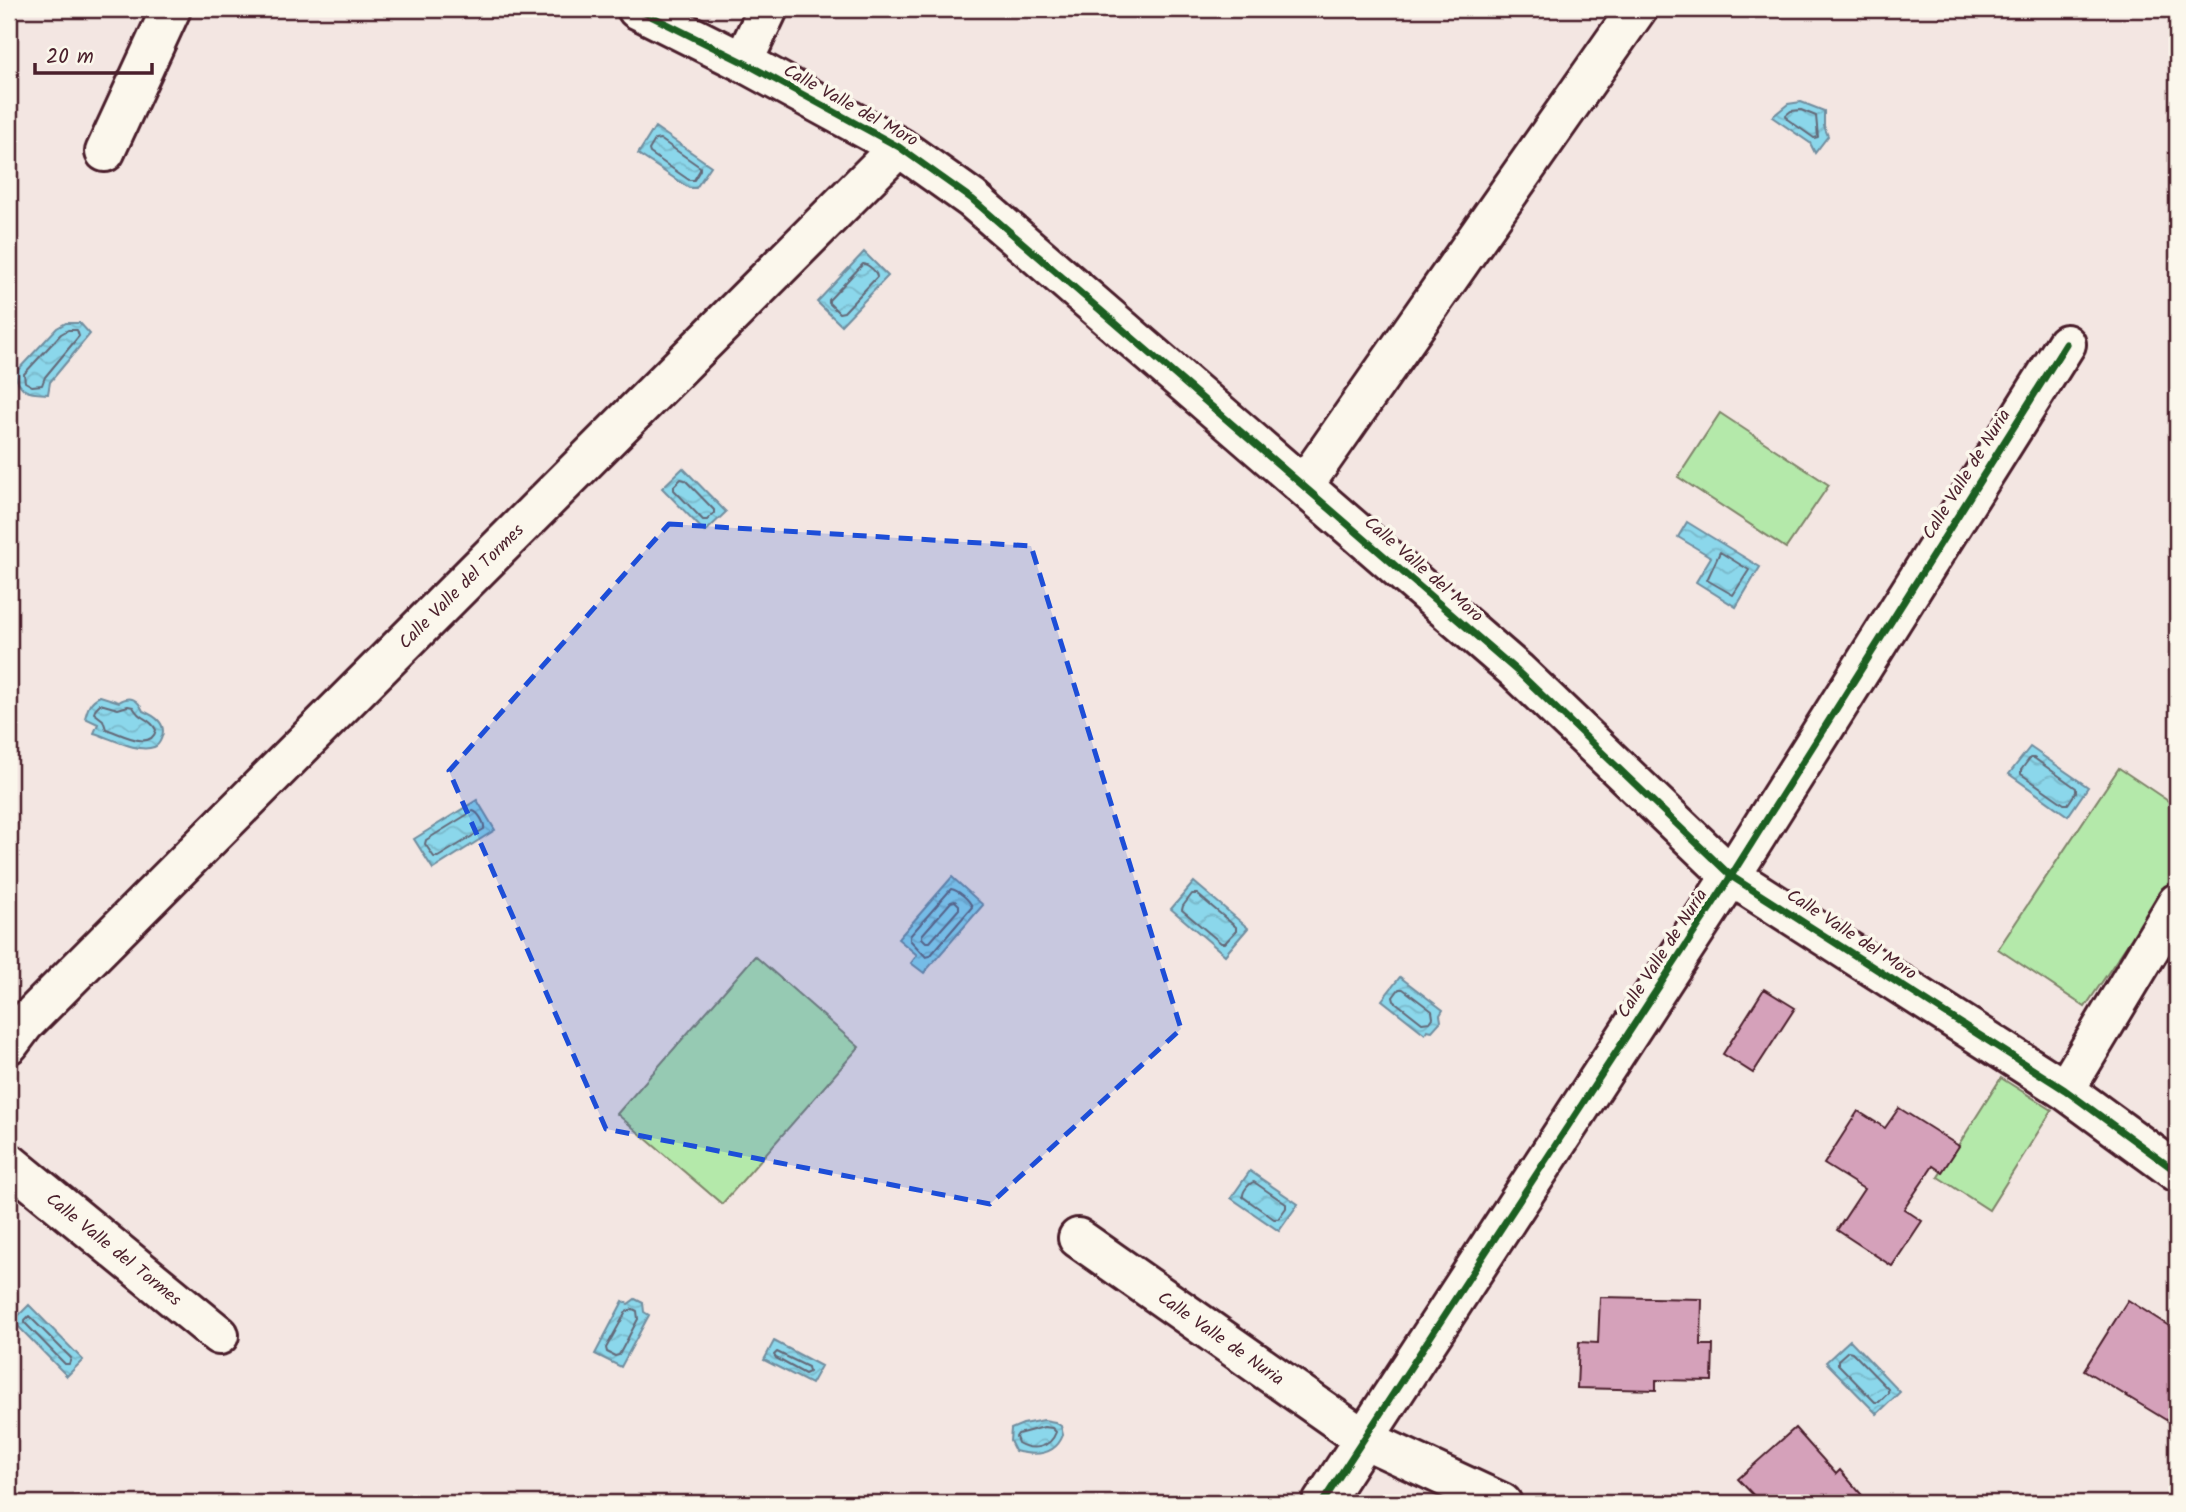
<svg xmlns="http://www.w3.org/2000/svg" width="2186" height="1512" font-family="Kalam,sans-serif">
<style>
.grass{fill:#b4e9aa;stroke:#7f846a;stroke-width:2}
.water{fill:url(#water-waves);stroke:#718d9e;stroke-width:2}
.lines{fill:none;stroke-linecap:round;stroke-linejoin:round}
.shore{stroke:#646978;stroke-width:2}
.building{fill:#d5a1ba;stroke:#4a1f2b;stroke-width:2}
.street-casing{stroke:#4a1f2b;stroke-width:44}
.street{stroke:#fbf7ec;stroke-width:38}
.cycleway-casing{stroke:#fbf7ec;stroke-width:11}
.cycleway{stroke:#1b5e20;stroke-width:7}
.marked{fill:#1d4ed8;fill-opacity:0.2;stroke:#1d4ed8;stroke-width:5;stroke-dasharray:14 9;stroke-linejoin:round}
.labels{text-anchor:middle;stroke-width:7;stroke-linejoin:round;paint-order:stroke}
.street-label{font-size:18px;fill:#4a1f2b;stroke:#fbf7ec}
</style>
<defs>
<pattern id="water-waves" width="16" height="10" patternUnits="userSpaceOnUse" patternTransform="scale(1.75)"><rect width="16" height="10" fill="#8bd7eb"/><path d="M0 5q4-4 8 0t8 0" fill="none" stroke="#79b8ca"/></pattern>
</defs>
<rect width="100%" height="100%" fill="#f3e6e2"/>
<filter id="ink" filterUnits="userSpaceOnUse"><feTurbulence type="fractalNoise" baseFrequency=".0143" numOctaves="2"/><feDisplacementMap in="SourceGraphic" scale="14" xChannelSelector="R" yChannelSelector="G"/><feConvolveMatrix kernelMatrix="1 2 1 2 8 2 1 2 1" color-interpolation-filters="sRGB"/></filter>
<g filter="url(#ink)">
<!-- grass -->
<path class="grass" d="M 1720,413 L 1829,485 L 1786,548 L 1678,477 Z
M 2119,768 L 2177,807 L 2177,871 L 2085,1007 L 1998,949 Z
M 755,956 L 859,1047 L 722,1204 L 617,1114 Z
M 2001,1078 L 2052,1110 L 1989,1210 L 1938,1177 Z"/>
<!-- water -->
<path class="water" d="M 1801,102 L 1824,111 L 1824,126 L 1828,136 L 1815,153 L 1810,143 L 1772,117 L 1788,104 Z
M 655,127 L 711,166 L 696,188 L 689,188 L 638,154 Z
M 864,252 L 888,276 L 841,325 L 817,302 Z
M 66,323 L 80,323 L 90,334 L 50,382 L 48,394 C 29,393 22,394 14,374 L 57,328 Z
M 683,468 L 726,512 L 705,532 L 662,488 Z
M 1687,522 L 1760,567 L 1736,607 L 1696,582 L 1711,557 L 1678,537 Z
M 100,696 L 119,702 C 130,695 138,699 143,711 C 155,716 168,724 161,739 C 160,742 157,746 154,747 C 137,753 111,738 94,733 L 98,724 L 85,718 C 88,707 90,701 100,696 Z
M 2030,747 L 2088,787 L 2068,816 L 2009,774 Z
M 477,800 L 495,830 L 433,869 L 414,839 Z
M 952,877 L 983,905 L 924,973 L 911,963 L 917,955 L 898,939 Z
M 1194,882 L 1248,928 L 1225,955 L 1171,909 Z
M 1400,977 L 1443,1010 L 1440,1015 L 1441,1021 L 1432,1031 L 1427,1030 L 1425,1034 L 1382,1000 Z
M 1250,1171 L 1298,1204 L 1279,1231 L 1231,1198 Z
M 635,1299 L 643,1303 L 644,1312 L 649,1315 L 621,1367 L 595,1354 L 623,1301 L 628,1304 Z
M 29,1305 L 83,1360 L 67,1376 L 13,1321 Z
M 1850,1340 L 1900,1392 L 1877,1414 L 1826,1362 Z
M 774,1341 L 821,1366 L 811,1384 L 764,1360 Z
M 1044,1420 L 1055,1422 L 1061,1426 L 1063,1435 C 1055,1456 1034,1456 1015,1451 L 1010,1441 L 1011,1429 L 1023,1424 Z"/>
<g class="lines">
<!-- shore -->
<path class="shore" d="M 1791,111 L 1801,110 L 1816,116 L 1818,137 L 1814,138 L 1787,119 L 1786,115 Z
M 660,139 L 700,167 L 700,170 L 694,180 L 689,180 L 650,153 L 649,150 L 655,140 Z
M 863,264 C 868,264 877,272 877,277 L 844,312 L 839,313 L 829,303 L 829,300 Z
M 68,330 L 77,330 L 79,336 L 45,377 L 42,385 L 32,386 L 25,382 L 24,374 L 61,334 Z
M 681,479 L 685,480 L 714,510 L 714,513 L 707,520 L 703,520 L 674,490 L 674,486 Z
M 1720,552 L 1749,570 L 1733,595 L 1707,580 Z
M 100,704 L 118,709 L 128,706 L 133,707 C 141,722 149,716 156,730 C 151,752 120,733 106,729 L 103,720 L 94,713 L 96,708 Z
M 2030,758 L 2034,758 L 2076,788 L 2076,792 L 2068,804 L 2064,804 L 2021,774 L 2021,770 Z
M 473,811 C 478,812 485,823 484,829 L 438,857 L 434,857 L 425,844 L 426,840 Z
M 951,889 C 958,890 970,900 972,907 L 930,956 L 926,957 L 910,940 L 910,936 Z
M 1192,894 L 1197,894 L 1236,927 L 1236,931 L 1225,943 L 1221,943 L 1182,910 L 1183,906 Z
M 955,901 L 959,905 L 959,909 L 930,942 L 926,942 L 922,938 L 922,935 L 951,902 Z
M 1399,989 L 1403,989 L 1432,1011 L 1433,1018 L 1430,1022 L 1422,1023 L 1394,1001 L 1393,997 Z
M 1254,1182 L 1286,1204 L 1286,1208 L 1278,1219 L 1274,1219 L 1243,1197 C 1242,1192 1249,1183 1254,1182 Z
M 633,1309 L 637,1311 L 638,1319 L 619,1355 L 615,1356 L 607,1352 L 606,1348 L 626,1312 Z
M 29,1316 L 71,1358 L 69,1364 L 65,1364 L 25,1323 L 25,1320 Z
M 1848,1351 L 1852,1352 L 1888,1389 L 1888,1393 L 1879,1402 L 1875,1402 L 1838,1364 L 1838,1360 Z
M 777,1352 L 808,1367 L 809,1372 L 805,1374 L 776,1358 L 774,1355 Z
M 1044,1427 L 1052,1428 L 1056,1432 C 1050,1449 1032,1451 1018,1443 L 1016,1437 L 1018,1434 Z"/>
</g>
<!-- building -->
<path class="building" d="M 1764,989 L 1795,1008 L 1753,1073 L 1723,1054 Z
M 1899,1108 L 1959,1146 L 1942,1172 L 1933,1166 L 1904,1209 L 1922,1221 L 1892,1266 L 1837,1230 L 1864,1189 L 1824,1164 L 1858,1111 L 1885,1128 Z
M 1600,1297 L 1702,1299 L 1701,1345 L 1713,1345 L 1712,1381 L 1656,1380 L 1656,1390 L 1577,1388 L 1579,1342 L 1598,1343 Z
M 2128,1300 L 2177,1331 L 2177,1423 L 2176,1426 L 2084,1370 Z
M 1795,1428 L 1836,1474 L 1840,1470 L 1868,1502 L 1761,1503 L 1738,1479 Z"/>
<g class="lines">
<!-- street casing -->
<g class="street-casing">
<path id="street" d="M 637,9 L 743,62 L 899,147 L 972,199 L 1517,671 L 1731,876 L 2065,1090 L 2177,1172
M 743,62 L 768,9
M 105,152 L 171,9
M 1304,485 L 1637,9
M 9,1044 L 24,1024 L 899,147
M 2065,1090 L 2177,903
M 9,1163 L 219,1335
M 1078,1238 L 1364,1439 L 1502,1503
M 1322,1503 L 1731,876 L 2066,344"/>
</g>
<!-- street -->
<use href="#street" class="street"/>
<!-- cycleway casing -->
<g class="cycleway-casing">
<path id="cycleway" d="M 637,9 L 743,62 L 899,147 L 972,199 L 1517,671 L 1731,876 L 2065,1090 L 2177,1172
M 1322,1503 L 1731,876 L 2066,344"/>
</g>
<!-- cycleway -->
<use href="#cycleway" class="cycleway"/>
</g>
</g>
<!-- marked area -->
<path class="marked" d="M 669,524 L 1031,546 L 1181,1029 L 990,1204 L 606,1129 L 449,771 Z"/>
<g class="labels">
<!-- street labels -->
<g class="street-label">
<text transform="translate(851 105) rotate(29)" y="6">Calle Valle del Moro</text>
<text transform="translate(1966 474) rotate(-58)" y="6">Calle Valle de Nuria</text>
<text transform="translate(1424 569) rotate(41)" y="6">Calle Valle del Moro</text>
<text transform="translate(461 586) rotate(-45)" y="6">Calle Valle del Tormes</text>
<text transform="translate(1852 934) rotate(33)" y="6">Calle Valle del Moro</text>
<text transform="translate(1662 953) rotate(-57)" y="6">Calle Valle de Nuria</text>
<text transform="translate(114 1249) rotate(39)" y="6">Calle Valle del Tormes</text>
<text transform="translate(1221 1338) rotate(35)" y="6">Calle Valle de Nuria</text>
</g>
</g>
<!-- margin -->
<rect width="2186" height="1512" fill="none" stroke="#fbf7ec" stroke-width="35"/>
<rect x="18" y="18" width="2151" height="1477" fill="none" stroke="#4a1f2b" stroke-width="2.5" filter="url(#ink)"/>
<!-- scale -->
<path d="M35 63v10h117v-10" fill="none" stroke="#4a1f2b" stroke-width="3.5"/>
<text x="46" y="63" font-size="21" fill="#4a1f2b" stroke="#fbf7ec" stroke-width="5" paint-order="stroke">20 m</text>
</svg>
